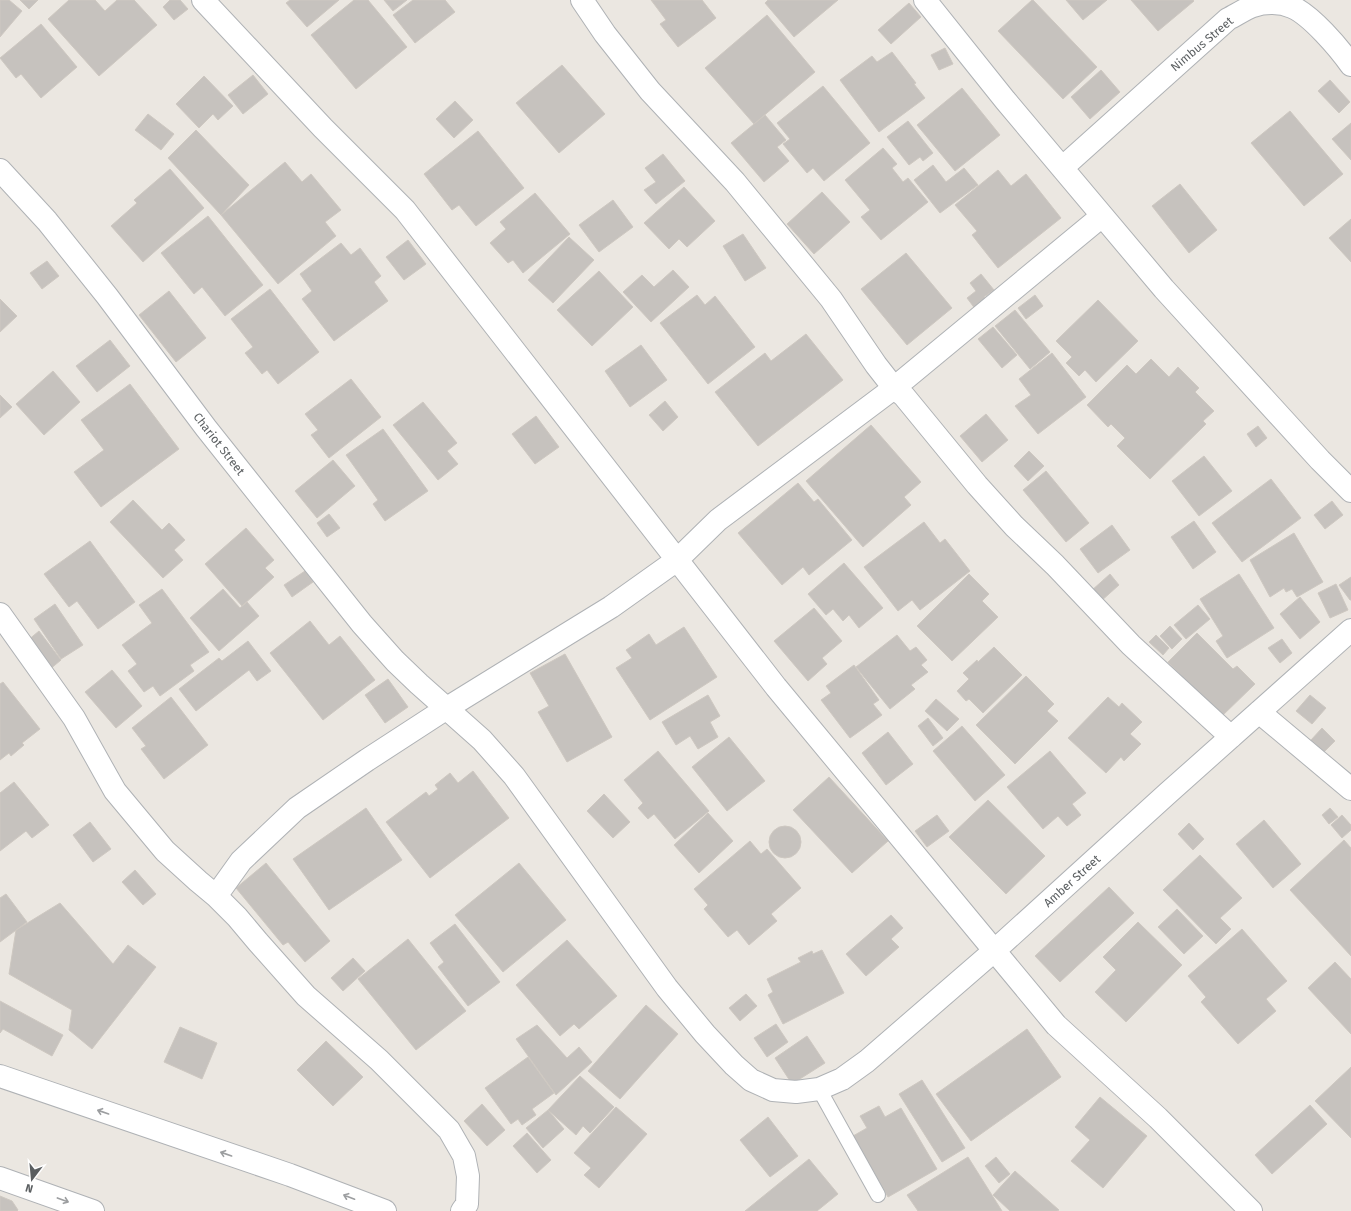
<svg xmlns="http://www.w3.org/2000/svg" width="1351" height="1211" font-family="'Fira Sans',sans-serif">
<style>
.building{fill:#c6c2be;stroke:#cec8c1}
.lines{fill:none;stroke-linecap:round;stroke-linejoin:round}
.service-casing{stroke:#afb2b5;stroke-width:16}
.minor-casing{stroke:#afb2b5;stroke-width:24}
.tertiary-casing{stroke:#afb2b5;stroke-width:24}
.service{stroke:#fff;stroke-width:14}
.minor{stroke:#fff;stroke-width:22}
.tertiary{stroke:#fff;stroke-width:22}
.oneway{stroke:#9c9ea0}
.labels{text-anchor:middle;stroke-width:3;stroke-linejoin:round;paint-order:stroke}
.street-label{font-size:12px;fill:#5a5e60;stroke:#fff}
</style>
<rect width="100%" height="100%" fill="#ebe7e1"/>
<!-- building -->
<path class="building" d="M 0,0 L 9,0 L 22,11 L 0,37 Z
M 20,0 L 38,0 L 29,9 Z
M 69,0 L 95,0 L 105,11 L 117,0 L 134,0 L 157,25 L 99,76 L 48,19 Z
M 170,0 L 180,0 L 188,9 L 174,20 L 163,7 Z
M 290,0 L 339,0 L 307,27 L 286,3 Z
M 354,0 L 368,0 L 407,47 L 356,89 L 311,35 Z
M 384,0 L 407,0 L 393,11 Z
M 413,0 L 445,0 L 455,12 L 415,43 L 393,15 Z
M 651,0 L 702,0 L 716,18 L 678,47 L 660,24 L 666,20 Z
M 768,0 L 838,0 L 794,37 L 765,3 Z
M 1032,0 L 1033,0 L 1097,67 L 1063,99 L 998,31 Z
M 1066,0 L 1107,0 L 1083,20 Z
M 1131,0 L 1193,0 L 1194,1 L 1158,31 Z
M 909,3 L 921,17 L 891,44 L 878,30 Z
M 767,15 L 815,72 L 754,124 L 705,68 Z
M 41,24 L 77,67 L 41,98 L 21,74 L 16,78 L 0,58 Z
M 945,48 L 953,64 L 939,70 L 931,55 Z
M 892,52 L 916,83 L 914,84 L 925,98 L 879,132 L 840,80 L 872,56 L 877,62 Z
M 562,65 L 605,114 L 559,153 L 516,103 Z
M 1101,70 L 1120,92 L 1090,119 L 1071,97 Z
M 253,75 L 268,94 L 243,114 L 228,95 Z
M 204,76 L 233,106 L 218,120 L 213,114 L 199,128 L 176,104 Z
M 1330,80 L 1350,102 L 1339,113 L 1318,91 Z
M 823,86 L 870,143 L 824,181 L 813,168 L 807,173 L 783,144 L 790,139 L 777,123 Z
M 962,88 L 1000,135 L 955,171 L 917,125 Z
M 455,101 L 473,120 L 454,138 L 436,119 Z
M 1290,111 L 1343,174 L 1304,206 L 1251,143 Z
M 148,114 L 174,134 L 161,150 L 135,130 Z
M 765,115 L 786,140 L 777,147 L 789,161 L 764,182 L 731,143 Z
M 908,121 L 933,153 L 923,161 L 920,157 L 909,165 L 887,137 Z
M 1351,123 L 1351,160 L 1332,139 Z
M 196,130 L 249,185 L 221,215 L 168,158 Z
M 478,131 L 524,188 L 476,226 L 459,205 L 452,210 L 424,174 Z
M 883,148 L 897,164 L 892,168 L 903,182 L 908,178 L 928,202 L 881,240 L 861,217 L 870,210 L 845,180 Z
M 663,154 L 685,181 L 656,204 L 644,190 L 656,182 L 645,168 Z
M 285,162 L 302,182 L 311,174 L 341,210 L 325,222 L 336,236 L 278,284 L 221,215 Z
M 933,165 L 946,182 L 964,168 L 978,185 L 940,213 L 914,180 Z
M 170,169 L 204,208 L 143,262 L 111,226 L 137,203 L 134,200 Z
M 998,170 L 1011,186 L 1026,174 L 1061,218 L 998,268 L 972,235 L 977,231 L 955,205 Z
M 1180,184 L 1217,230 L 1189,253 L 1152,206 Z
M 684,187 L 715,221 L 687,247 L 679,239 L 669,249 L 644,223 Z
M 822,192 L 850,222 L 814,254 L 787,224 Z
M 535,193 L 570,234 L 523,273 L 513,260 L 508,263 L 490,243 L 506,229 L 500,222 Z
M 613,200 L 633,227 L 599,252 L 579,225 Z
M 208,216 L 263,285 L 225,316 L 202,287 L 194,294 L 161,253 Z
M 1351,219 L 1351,262 L 1329,238 Z
M 743,234 L 766,268 L 745,281 L 723,246 Z
M 569,237 L 594,260 L 553,303 L 528,280 Z
M 408,240 L 426,264 L 404,280 L 386,257 Z
M 341,243 L 351,255 L 360,248 L 381,276 L 374,282 L 388,301 L 334,341 L 302,299 L 312,291 L 300,274 Z
M 906,253 L 952,308 L 907,345 L 861,289 Z
M 47,261 L 59,276 L 42,289 L 30,273 Z
M 673,270 L 689,287 L 651,322 L 623,292 L 642,275 L 654,287 Z
M 599,271 L 633,307 L 592,346 L 557,310 Z
M 981,274 L 994,290 L 984,297 L 987,301 L 976,310 L 967,298 L 976,291 L 970,283 Z
M 270,289 L 319,352 L 278,384 L 267,370 L 262,374 L 245,353 L 253,347 L 231,319 Z
M 169,291 L 206,338 L 176,362 L 139,315 Z
M 697,295 L 705,305 L 715,296 L 755,347 L 708,384 L 660,323 Z
M 1035,295 L 1043,306 L 1026,319 L 1018,308 Z
M 0,299 L 17,316 L 0,332 Z
M 1098,300 L 1138,341 L 1096,382 L 1085,370 L 1079,376 L 1066,363 L 1072,357 L 1056,341 Z
M 1015,310 L 1050,352 L 1030,369 L 995,326 Z
M 993,327 L 1017,355 L 1002,368 L 978,339 Z
M 806,334 L 843,380 L 758,446 L 715,392 L 765,353 L 771,361 Z
M 110,340 L 130,366 L 97,392 L 76,366 Z
M 641,345 L 667,380 L 630,407 L 605,371 Z
M 1052,353 L 1086,397 L 1038,434 L 1015,406 L 1031,395 L 1019,379 Z
M 1151,359 L 1169,377 L 1178,367 L 1199,388 L 1195,392 L 1214,411 L 1203,421 L 1206,424 L 1150,479 L 1117,446 L 1125,438 L 1111,424 L 1108,427 L 1087,405 L 1127,365 L 1136,374 Z
M 53,371 L 80,402 L 44,435 L 16,404 Z
M 351,379 L 381,417 L 329,458 L 311,435 L 318,430 L 305,414 Z
M 130,384 L 179,449 L 101,507 L 74,472 L 104,450 L 81,420 Z
M 0,395 L 12,407 L 0,418 Z
M 665,401 L 678,417 L 663,431 L 649,415 Z
M 423,402 L 457,443 L 447,451 L 458,464 L 438,480 L 393,425 Z
M 986,414 L 1008,440 L 982,462 L 960,436 Z
M 536,416 L 559,447 L 535,464 L 512,434 Z
M 871,425 L 921,482 L 904,497 L 911,505 L 863,547 L 806,481 Z
M 1258,426 L 1267,438 L 1256,447 L 1247,434 Z
M 383,429 L 428,491 L 385,521 L 373,504 L 378,500 L 346,455 Z
M 1029,451 L 1044,466 L 1028,481 L 1014,466 Z
M 1204,456 L 1232,491 L 1199,516 L 1172,481 Z
M 333,460 L 355,486 L 317,518 L 295,491 Z
M 1046,471 L 1089,523 L 1066,542 L 1023,490 Z
M 1271,479 L 1301,518 L 1242,562 L 1212,523 Z
M 798,483 L 814,502 L 818,499 L 852,540 L 809,575 L 803,567 L 782,585 L 738,533 Z
M 133,500 L 162,530 L 169,523 L 185,540 L 174,550 L 183,560 L 163,578 L 110,522 Z
M 1332,501 L 1343,515 L 1325,529 L 1314,515 Z
M 329,514 L 340,528 L 327,537 L 317,523 Z
M 1194,521 L 1216,552 L 1193,569 L 1171,537 Z
M 924,522 L 940,543 L 945,539 L 970,571 L 920,610 L 912,600 L 898,611 L 864,567 Z
M 1112,525 L 1130,550 L 1098,573 L 1080,549 Z
M 246,528 L 274,560 L 265,568 L 274,577 L 242,606 L 205,564 Z
M 1294,533 L 1323,582 L 1297,597 L 1292,589 L 1286,592 L 1284,588 L 1270,597 L 1250,560 Z
M 90,541 L 135,602 L 98,629 L 77,601 L 69,607 L 44,574 Z
M 844,563 L 883,608 L 859,628 L 849,615 L 843,621 L 833,609 L 826,615 L 808,594 Z
M 305,571 L 313,582 L 292,597 L 284,585 Z
M 969,574 L 989,594 L 982,601 L 998,617 L 952,661 L 917,626 Z
M 1110,574 L 1119,585 L 1100,602 L 1091,591 Z
M 1239,574 L 1274,628 L 1227,658 L 1216,641 L 1223,636 L 1200,599 Z
M 1351,577 L 1351,600 L 1350,600 L 1339,585 Z
M 1336,584 L 1348,610 L 1330,618 L 1318,593 Z
M 162,589 L 209,652 L 190,665 L 194,671 L 160,696 L 153,686 L 144,692 L 128,671 L 137,664 L 122,645 L 152,623 L 139,605 Z
M 223,589 L 240,608 L 247,602 L 259,616 L 219,651 L 190,618 Z
M 1300,597 L 1320,622 L 1300,639 L 1280,614 Z
M 55,604 L 83,645 L 61,659 L 34,619 Z
M 1198,605 L 1210,619 L 1186,639 L 1174,625 Z
M 814,608 L 842,641 L 822,658 L 827,664 L 808,681 L 774,641 Z
M 310,621 L 329,645 L 340,636 L 375,680 L 323,720 L 270,653 Z
M 1170,626 L 1182,639 L 1172,649 L 1160,636 Z
M 684,627 L 717,677 L 650,720 L 616,668 L 632,658 L 626,650 L 649,634 L 656,645 Z
M 39,631 L 61,660 L 49,670 L 27,641 Z
M 1197,633 L 1233,669 L 1237,666 L 1255,684 L 1221,717 L 1168,662 Z
M 897,635 L 910,651 L 916,647 L 927,660 L 921,665 L 928,672 L 911,685 L 915,689 L 890,709 L 856,667 Z
M 1156,635 L 1169,648 L 1163,655 L 1149,642 Z
M 1282,639 L 1292,653 L 1280,663 L 1268,648 Z
M 248,641 L 271,671 L 257,681 L 249,670 L 196,711 L 179,689 L 219,658 L 222,661 Z
M 994,647 L 1022,675 L 983,713 L 969,699 L 966,701 L 957,691 L 969,679 L 963,673 L 977,660 L 978,662 Z
M 565,654 L 612,737 L 567,762 L 538,712 L 549,706 L 530,673 Z
M 854,665 L 879,700 L 873,704 L 882,715 L 850,738 L 821,700 L 831,693 L 826,686 Z
M 112,670 L 142,706 L 116,728 L 85,692 Z
M 1026,676 L 1054,704 L 1047,711 L 1058,721 L 1015,764 L 976,725 Z
M 388,679 L 408,707 L 385,723 L 365,695 Z
M 3,682 L 40,729 L 22,743 L 24,745 L 11,756 L 9,753 L 0,760 L 0,684 Z
M 708,695 L 720,716 L 710,722 L 718,737 L 698,749 L 690,736 L 676,745 L 662,722 Z
M 1310,695 L 1326,708 L 1312,724 L 1296,711 Z
M 171,697 L 208,745 L 164,779 L 141,749 L 146,746 L 132,728 Z
M 1108,697 L 1119,707 L 1122,703 L 1142,722 L 1130,734 L 1141,744 L 1124,761 L 1121,757 L 1106,773 L 1068,738 Z
M 936,699 L 959,719 L 947,731 L 925,711 Z
M 928,718 L 943,738 L 933,746 L 918,726 Z
M 962,726 L 1005,775 L 975,801 L 933,751 Z
M 1322,728 L 1335,741 L 1324,752 L 1311,740 Z
M 888,732 L 913,764 L 886,785 L 862,753 Z
M 729,737 L 765,781 L 727,811 L 692,767 Z
M 658,751 L 709,811 L 675,839 L 654,814 L 648,819 L 638,808 L 643,803 L 624,780 Z
M 1050,751 L 1086,793 L 1072,804 L 1081,815 L 1067,826 L 1058,816 L 1043,829 L 1007,787 Z
M 473,771 L 509,818 L 430,878 L 386,822 L 426,792 L 429,796 L 438,789 L 435,785 L 450,773 L 458,783 Z
M 829,777 L 888,841 L 852,873 L 793,810 Z
M 14,782 L 49,825 L 32,838 L 26,831 L 0,851 L 0,793 Z
M 604,794 L 630,822 L 613,838 L 587,811 Z
M 988,800 L 1045,856 L 1006,894 L 949,837 Z
M 366,808 L 402,860 L 329,910 L 293,859 Z
M 1330,808 L 1338,817 L 1329,824 L 1322,815 Z
M 708,813 L 733,841 L 699,873 L 674,845 Z
M 937,815 L 949,831 L 927,847 L 915,831 Z
M 1342,815 L 1351,825 L 1351,830 L 1342,838 L 1331,825 Z
M 1264,820 L 1301,864 L 1273,888 L 1236,844 Z
M 90,822 L 111,849 L 93,862 L 73,835 Z
M 1189,823 L 1204,839 L 1193,850 L 1178,834 Z
M769 842a16 16 0 1 1 32 0a16 16 0 1 1-32 0Z
M 1344,840 L 1351,848 L 1351,956 L 1290,890 Z
M 750,841 L 761,854 L 767,849 L 801,888 L 771,914 L 777,921 L 749,945 L 737,930 L 728,937 L 704,909 L 708,905 L 694,889 Z
M 1200,855 L 1242,898 L 1220,918 L 1231,929 L 1216,944 L 1163,890 Z
M 266,863 L 330,941 L 305,962 L 288,942 L 283,945 L 236,888 Z
M 519,863 L 566,920 L 503,972 L 455,915 Z
M 135,870 L 156,894 L 143,905 L 122,882 Z
M 1109,887 L 1134,913 L 1060,982 L 1035,956 Z
M 6,894 L 27,922 L 0,942 L 0,898 Z
M 60,903 L 113,964 L 128,945 L 156,967 L 92,1049 L 69,1030 L 72,1010 L 9,974 L 16,930 Z
M 1177,909 L 1203,936 L 1184,954 L 1158,927 Z
M 891,915 L 903,928 L 891,939 L 899,947 L 866,976 L 846,954 Z
M 1138,922 L 1182,965 L 1126,1022 L 1095,992 L 1116,970 L 1103,957 Z
M 455,924 L 500,982 L 468,1006 L 438,967 L 444,962 L 430,943 Z
M 1242,929 L 1287,981 L 1266,999 L 1276,1011 L 1238,1044 L 1201,1002 L 1206,997 L 1188,976 Z
M 408,939 L 466,1011 L 416,1050 L 358,979 Z
M 567,940 L 617,996 L 579,1029 L 574,1024 L 560,1036 L 516,985 Z
M 822,950 L 844,993 L 783,1024 L 768,995 L 773,992 L 767,979 L 801,962 L 798,958 L 812,951 L 813,954 Z
M 353,958 L 365,971 L 343,991 L 331,978 Z
M 1335,962 L 1351,979 L 1351,1034 L 1308,988 Z
M 746,994 L 757,1006 L 740,1021 L 729,1008 Z
M 0,1001 L 63,1035 L 52,1056 L 3,1029 L 0,1033 Z
M 646,1005 L 678,1034 L 620,1099 L 588,1071 Z
M 776,1024 L 788,1042 L 767,1057 L 754,1038 Z
M 537,1025 L 567,1058 L 579,1047 L 592,1062 L 556,1095 L 516,1039 Z
M 180,1027 L 217,1043 L 202,1079 L 164,1062 Z
M 1027,1029 L 1061,1077 L 971,1141 L 936,1094 Z
M 807,1036 L 825,1063 L 792,1084 L 775,1058 Z
M 326,1041 L 363,1077 L 333,1106 L 297,1070 Z
M 528,1057 L 554,1093 L 532,1109 L 536,1115 L 522,1125 L 518,1119 L 511,1124 L 485,1088 Z
M 1351,1067 L 1351,1138 L 1315,1101 Z
M 580,1076 L 614,1107 L 590,1133 L 583,1126 L 576,1135 L 548,1110 Z
M 922,1080 L 965,1148 L 942,1162 L 899,1094 Z
M 1100,1097 L 1147,1136 L 1103,1188 L 1071,1161 L 1090,1140 L 1075,1127 Z
M 482,1104 L 505,1130 L 487,1146 L 464,1121 Z
M 1310,1105 L 1327,1124 L 1272,1174 L 1255,1155 Z
M 879,1106 L 885,1117 L 901,1108 L 937,1169 L 888,1197 L 853,1136 L 867,1128 L 860,1116 Z
M 616,1107 L 647,1134 L 599,1188 L 584,1175 L 591,1168 L 574,1153 Z
M 548,1110 L 564,1129 L 543,1148 L 526,1128 Z
M 768,1117 L 798,1156 L 770,1177 L 740,1140 Z
M 527,1133 L 551,1160 L 537,1173 L 513,1146 Z
M 968,1157 L 1002,1211 L 918,1211 L 907,1195 Z
M 996,1157 L 1010,1174 L 999,1183 L 985,1166 Z
M 809,1159 L 838,1194 L 817,1211 L 745,1211 Z
M 1015,1171 L 1059,1210 L 1057,1211 L 1010,1211 L 993,1195 Z
M 0,1196 L 12,1201 L 18,1210 L 17,1211 L 0,1211 Z"/>
<g class="lines">
<!-- service casing -->
<g class="service-casing">
<path id="service" d="M 819,1089 L 878,1195"/>
</g>
<!-- minor casing -->
<g class="minor-casing">
<path id="minor" d="M 203,0 L 323,128 L 405,210 L 776,687 L 1056,1025 L 1158,1118 L 1251,1211
M 582,0 L 605,34 L 650,91 L 735,182 L 831,299 L 876,365 L 894,388 L 904,396 L 977,485 L 1014,526 L 1055,565 L 1131,645 L 1231,737
M 925,0 L 1005,100 L 1164,289 L 1320,460 L 1351,491
M 1062,168 L 1228,19 C 1236,15 1245,9 1253,6 C 1265,2 1280,2 1292,7 C 1311,15 1339,48 1351,65
M 0,170 L 47,221 L 107,296 L 206,428 L 362,624 L 395,661 L 419,684 L 482,740 L 514,776 L 667,988 L 705,1034 L 734,1065 L 751,1080 L 773,1090 L 796,1092 L 819,1089 L 842,1079 L 867,1061 L 994,951 L 1168,793 L 1351,630
M 0,614 L 74,718 L 115,791 L 165,851 L 198,881 L 216,896
M 1259,712 L 1351,789
M 462,1211 L 467,1204 L 468,1176 L 464,1156 L 449,1130 L 379,1060 L 306,996 L 258,942 L 237,917 L 216,896 L 241,861 L 297,808 L 367,760 L 447,708 L 611,607 L 677,560 L 718,520 L 894,388 L 1102,216"/>
</g>
<!-- tertiary casing -->
<g class="tertiary-casing">
<path id="tertiary" d="M 0,1076 L 290,1175 L 385,1211
M 0,1178 L 93,1211"/>
</g>
<!-- service -->
<use href="#service" class="service"/>
<!-- minor -->
<use href="#minor" class="minor"/>
<!-- tertiary -->
<use href="#tertiary" class="tertiary"/>
</g>
<!-- one-way arrows -->
<defs><path id="oneway-shaft" d="M-6 0H5M1.5-3L5.5 0L1.5 3" fill="none" stroke-width="1.6" stroke-linecap="round" stroke-linejoin="round"/></defs>
<g class="oneway">
<use href="#oneway-shaft" transform="translate(103 1112) rotate(-161)"/>
<use href="#oneway-shaft" transform="translate(226 1154) rotate(-161)"/>
<use href="#oneway-shaft" transform="translate(349 1197) rotate(-159)"/>
<use href="#oneway-shaft" transform="translate(63 1200) rotate(20)"/>
</g>
<g class="labels">
<!-- street labels -->
<g class="street-label">
<text transform="translate(1202 44) rotate(-40)" y="4">Nimbus Street</text>
<text transform="translate(219 444) rotate(52)" y="4">Chariot Street</text>
<text transform="translate(1072 881) rotate(-42)" y="4">Amber Street</text>
</g>
</g>
<!-- north arrow -->
<g transform="translate(32 1179) rotate(196)" stroke="#ffffff" stroke-width="3" paint-order="stroke">
<path d="M0-3L7 15L0 10L-7 15Z" fill="#5a5e60"/>
<text y="-6" font-size="11" font-weight="bold" text-anchor="middle" fill="#5a5e60">N</text>
</g>
</svg>
